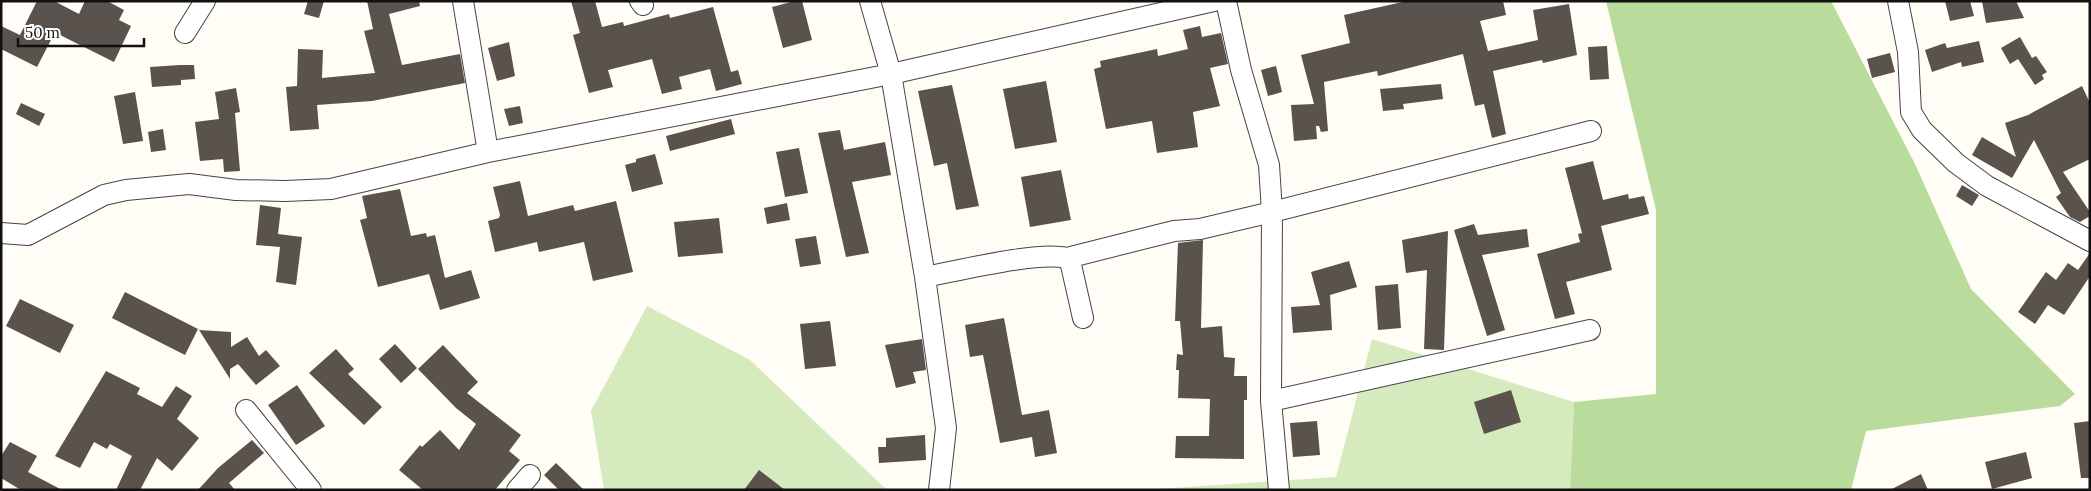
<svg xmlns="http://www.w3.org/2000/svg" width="2091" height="491" font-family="Lora,serif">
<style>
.green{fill:#d5ebbd}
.forest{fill:#b9dc9c}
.building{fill:#5a524d}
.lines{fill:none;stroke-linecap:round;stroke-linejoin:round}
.minor-casing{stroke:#444;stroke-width:22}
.minor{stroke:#fff;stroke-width:20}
</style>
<rect width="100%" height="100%" fill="#fffdf5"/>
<!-- green -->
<path class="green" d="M 647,306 L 750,360 L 887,490 L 604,490 L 591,411 Z
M 1372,339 L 1574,402 L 1570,490 L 1142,490 L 1336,477 Z"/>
<!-- forest -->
<path class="forest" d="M 1606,1 L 1831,1 L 1915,164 L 1971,289 L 2075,394 L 2060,406 L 1866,431 L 1851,490 L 1570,490 L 1574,402 L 1656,394 L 1656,210 Z"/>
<!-- building -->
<path class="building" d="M 37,1 L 54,1 L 79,14 L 85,1 L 107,1 L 124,10 L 119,20 L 131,26 L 114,62 L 58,34 L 55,40 L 52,38 L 37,67 L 1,49 L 1,26 L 20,35 Z
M 308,1 L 324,1 L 319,18 L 304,14 Z
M 367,1 L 419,1 L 420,6 L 389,14 L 402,65 L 460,54 L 465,83 L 372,101 L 317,105 L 319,129 L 290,131 L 286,87 L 297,86 L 298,49 L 323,50 L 322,78 L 375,73 L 364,31 L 373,29 Z
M 571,1 L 595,1 L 602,27 L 623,22 L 624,26 L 669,14 L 670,18 L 713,7 L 731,72 L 738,70 L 742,84 L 716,91 L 710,69 L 679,77 L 682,89 L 662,94 L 652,59 L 608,70 L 613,87 L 589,93 L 573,35 L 580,33 Z
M 795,1 L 802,1 L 812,40 L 783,48 L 772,7 Z
M 1407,1 L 1503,1 L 1506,15 L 1480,21 L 1488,51 L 1538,40 L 1533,10 L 1569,4 L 1577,55 L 1543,63 L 1542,60 L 1493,71 L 1506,134 L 1492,138 L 1484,104 L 1475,106 L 1463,54 L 1378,76 L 1377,71 L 1324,82 L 1328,131 L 1321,132 L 1319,126 L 1316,126 L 1317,139 L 1294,141 L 1291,105 L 1314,104 L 1301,55 L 1350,43 L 1344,15 Z
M 1945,1 L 1970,1 L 1974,16 L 1950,21 Z
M 1982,1 L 2016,1 L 2024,18 L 1986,23 Z
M 1200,26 L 1202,37 L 1221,33 L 1228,64 L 1210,68 L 1220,106 L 1193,112 L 1198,147 L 1157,153 L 1152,121 L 1106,129 L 1094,69 L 1101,67 L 1100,61 L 1157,49 L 1158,56 L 1188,49 L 1183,30 Z
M 2020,37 L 2032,58 L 2036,56 L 2047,72 L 2042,75 L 2044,79 L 2035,85 L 2018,59 L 2010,64 L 2001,48 Z
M 1979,41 L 1984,62 L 1962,67 L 1961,62 L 1932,72 L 1925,50 L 1945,43 L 1947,48 Z
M 509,42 L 515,76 L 497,81 L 488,48 Z
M 1607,46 L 1609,79 L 1590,80 L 1588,47 Z
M 1890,53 L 1895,72 L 1872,78 L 1867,59 Z
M 180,65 L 194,65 L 195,79 L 181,80 L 181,85 L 152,87 L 150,67 Z
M 1276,66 L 1282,92 L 1268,96 L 1261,70 Z
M 1046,81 L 1057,142 L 1015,149 L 1003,89 Z
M 1441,84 L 1443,99 L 1403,104 L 1404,109 L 1383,111 L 1380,89 Z
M 952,85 L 979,206 L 956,210 L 947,163 L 934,166 L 918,91 Z
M 2082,86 L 2090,103 L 2090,159 L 2063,172 L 2090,212 L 2090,216 L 2080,222 L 2070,217 L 2056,197 L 2061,193 L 2034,140 L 2012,178 L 1972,155 L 1982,137 L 2016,157 L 2005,123 L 2028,115 Z
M 236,88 L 240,112 L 235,113 L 240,171 L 224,172 L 223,159 L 200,161 L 195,122 L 219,119 L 215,92 Z
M 135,92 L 143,141 L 123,144 L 114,96 Z
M 21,103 L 45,114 L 39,126 L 16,114 Z
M 520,106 L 523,123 L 509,126 L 504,109 Z
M 731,119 L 735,134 L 670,151 L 666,136 Z
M 163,129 L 166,150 L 151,152 L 148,132 Z
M 840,130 L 844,150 L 885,142 L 891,175 L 852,182 L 869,253 L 846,257 L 818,133 Z
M 799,148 L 808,193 L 785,197 L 776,152 Z
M 655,154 L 663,184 L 632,192 L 625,165 L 636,162 L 636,159 Z
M 1593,161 L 1603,200 L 1628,194 L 1629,199 L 1644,196 L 1649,214 L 1601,226 L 1612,270 L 1566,282 L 1575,314 L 1555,319 L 1537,254 L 1580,242 L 1578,234 L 1582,233 L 1565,168 Z
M 1061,170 L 1071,220 L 1030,227 L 1021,177 Z
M 520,181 L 528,216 L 573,205 L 575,211 L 616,201 L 633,272 L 593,281 L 584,242 L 539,252 L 537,242 L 495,252 L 488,221 L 499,218 L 500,215 L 493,187 Z
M 1962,185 L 1979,195 L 1972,206 L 1956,196 Z
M 400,189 L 411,236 L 426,233 L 427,237 L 435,235 L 445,278 L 471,270 L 480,298 L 440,310 L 429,274 L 378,287 L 360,220 L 367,218 L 362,196 Z
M 787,203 L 790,220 L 767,224 L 764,208 Z
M 260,205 L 281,208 L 278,234 L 302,237 L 296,285 L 276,282 L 280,247 L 256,245 Z
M 719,218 L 723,253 L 678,257 L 674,222 Z
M 1474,224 L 1478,235 L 1527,229 L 1529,247 L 1482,255 L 1505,330 L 1487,336 L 1454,230 Z
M 1448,231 L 1444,350 L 1424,349 L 1427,270 L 1406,273 L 1402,240 Z
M 816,236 L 821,264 L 800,267 L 795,239 Z
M 1203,240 L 1201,328 L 1222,326 L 1224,357 L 1235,358 L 1234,376 L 1247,376 L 1247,400 L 1244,400 L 1244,459 L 1175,458 L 1176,436 L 1209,436 L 1210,399 L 1178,398 L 1179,370 L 1176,370 L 1177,354 L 1183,355 L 1180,321 L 1175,321 L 1178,243 Z
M 2090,253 L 2090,276 L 2064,315 L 2048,305 L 2035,324 L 2018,312 L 2046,272 L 2056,280 L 2068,263 L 2078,270 Z
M 1349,261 L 1357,287 L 1330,295 L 1332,330 L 1293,333 L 1291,307 L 1320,305 L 1311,272 Z
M 1398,284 L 1401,328 L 1378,330 L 1375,286 Z
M 125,292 L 198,329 L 185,355 L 112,318 Z
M 20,299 L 74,325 L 60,353 L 6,326 Z
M 1004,318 L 1022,415 L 1049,410 L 1057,453 L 1035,457 L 1032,437 L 1000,443 L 983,355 L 970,357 L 965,325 Z
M 830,321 L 836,366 L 805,369 L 800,324 Z
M 199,330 L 231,332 L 231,347 L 247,337 L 259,356 L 266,350 L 280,366 L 256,385 L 238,364 L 230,369 L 230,379 Z
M 922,339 L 926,370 L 913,372 L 916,383 L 896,388 L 885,345 Z
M 395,344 L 417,368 L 401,383 L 379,359 Z
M 443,345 L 478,382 L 467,393 L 521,435 L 509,451 L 520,460 L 495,490 L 423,490 L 399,470 L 420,445 L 422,447 L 440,430 L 459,450 L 476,424 L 456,408 L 418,369 Z
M 336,349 L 354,369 L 348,374 L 382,407 L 364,425 L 309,373 Z
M 106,371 L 140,388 L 137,394 L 162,407 L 176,386 L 192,396 L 177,419 L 199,438 L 172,471 L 157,458 L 140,490 L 116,490 L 132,456 L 110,444 L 107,449 L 94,442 L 80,468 L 55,456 Z
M 297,385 L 325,426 L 296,445 L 268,405 Z
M 1511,390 L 1521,422 L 1484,434 L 1474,402 Z
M 1317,421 L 1320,455 L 1293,457 L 1290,423 Z
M 2090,421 L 2090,478 L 2081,478 L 2074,423 Z
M 925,435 L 926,460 L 879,463 L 878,447 L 886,447 L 886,438 Z
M 252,440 L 264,453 L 229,483 L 235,490 L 198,490 L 218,468 Z
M 10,442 L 37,456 L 28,472 L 62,490 L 21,490 L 1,478 L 1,456 Z
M 2026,452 L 2032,478 L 1992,489 L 1985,462 Z
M 556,463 L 584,490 L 559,490 L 544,475 Z
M 759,470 L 785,490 L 744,490 Z
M 1921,474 L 1928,490 L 1890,490 Z"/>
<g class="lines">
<!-- minor casing -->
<g class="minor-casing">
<path id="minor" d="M 463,1 L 488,152
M 640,1 L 643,5
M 870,1 L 891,74 L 925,277 L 946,428 L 939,490
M 1226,1 L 1241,70 L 1269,165 L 1272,212 L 1271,401 L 1279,490
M 1898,1 L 1908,52 L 1911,112 L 1922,130 L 1956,163 L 1987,186 L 2090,241
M 185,33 L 205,1
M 1,233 L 28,235 L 104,195 L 126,190 L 189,184 L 236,190 L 285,191 L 331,189 L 488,152 L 891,74 L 1214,1
M 1067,258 L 1174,231 L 1200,229 L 1272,212 L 1591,131
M 925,277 C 958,271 1037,251 1067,258 L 1071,265 L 1083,318
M 1271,401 L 1590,330
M 246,410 L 311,490
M 517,490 L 530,475"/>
</g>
<!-- minor -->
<use href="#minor" class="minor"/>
</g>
<!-- border -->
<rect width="2091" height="491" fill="none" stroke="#111111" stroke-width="5"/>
<!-- scale -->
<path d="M18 38v8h126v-8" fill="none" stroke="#111111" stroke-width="2.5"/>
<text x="25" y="38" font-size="15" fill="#111111" stroke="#ffffff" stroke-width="4" paint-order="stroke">50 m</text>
</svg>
